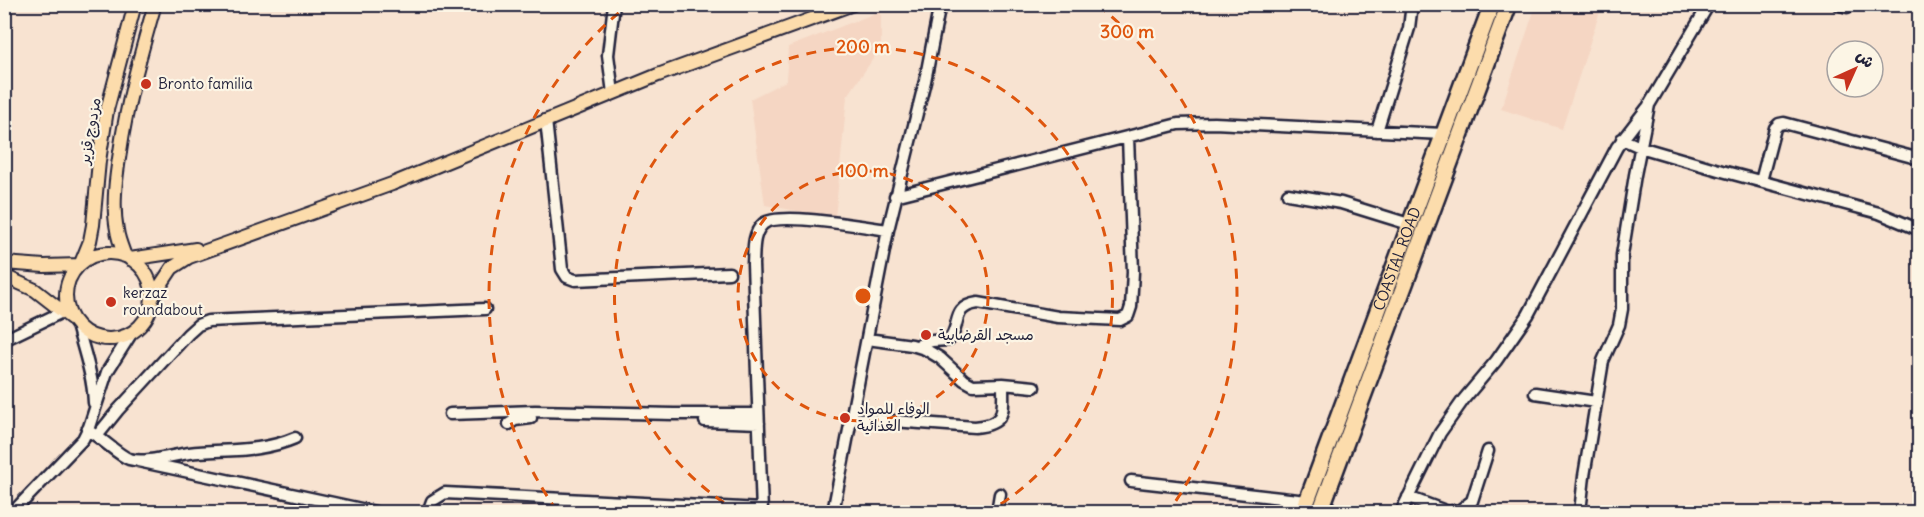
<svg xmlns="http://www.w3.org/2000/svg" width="1924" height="517" font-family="Delius,'Playpen Sans Arabic',sans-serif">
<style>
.built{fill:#f5d6c3}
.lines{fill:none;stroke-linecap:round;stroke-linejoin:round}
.minor-casing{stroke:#22223b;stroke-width:15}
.major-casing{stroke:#22223b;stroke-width:16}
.highway-casing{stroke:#22223b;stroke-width:20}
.minor{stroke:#fcf5e5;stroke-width:10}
.major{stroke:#fcdcac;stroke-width:12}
.highway{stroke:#fcdcac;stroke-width:15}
.ring{fill:none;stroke:#de560e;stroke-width:3;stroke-dasharray:10 8}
.poi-dot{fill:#c8321e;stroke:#fcf5e5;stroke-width:2}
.labels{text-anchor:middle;stroke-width:4.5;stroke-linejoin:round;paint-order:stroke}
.poi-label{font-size:15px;fill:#22223b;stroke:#fcf5e5;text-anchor:start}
.street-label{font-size:15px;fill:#22223b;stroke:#fcf5e5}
.centre{fill:#de560e;stroke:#fcf5e5;stroke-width:3}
.ring-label{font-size:18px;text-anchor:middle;font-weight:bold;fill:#de560e;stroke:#fcf5e5;stroke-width:4.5;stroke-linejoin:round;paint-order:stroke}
</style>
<rect width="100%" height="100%" fill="#f8e3d1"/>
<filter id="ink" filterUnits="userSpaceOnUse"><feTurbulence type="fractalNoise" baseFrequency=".0167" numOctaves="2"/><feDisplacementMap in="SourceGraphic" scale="12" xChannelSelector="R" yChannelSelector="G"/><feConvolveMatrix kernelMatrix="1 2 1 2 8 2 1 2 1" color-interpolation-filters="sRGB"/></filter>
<g filter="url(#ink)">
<!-- built -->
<path class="built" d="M 1536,5 L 1602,5 L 1562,129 L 1501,109 Z
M 881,11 L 881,47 L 847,97 L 835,218 L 765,205 L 750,99 L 786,81 L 788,47 Z"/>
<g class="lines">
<!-- minor casing -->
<g class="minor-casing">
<path id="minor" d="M 1838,4 L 1847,7
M 613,93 L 608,55 L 614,4
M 546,120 L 562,269 L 567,277 L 575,280 L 729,273
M 1377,131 L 1409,28 L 1412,4
M 1622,139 L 1640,147 L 1722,171 L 1879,213 L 1920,230
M 1761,181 L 1775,128 L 1779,124 L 1784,123 L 1920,159
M 1288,194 L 1341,203 L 1409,224
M 895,196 L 1178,124 L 1214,123 L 1443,134
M 77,325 C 84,351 93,376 94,403
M 867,339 L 912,345 L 925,349 L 940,358 L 964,380 L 973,385 L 1003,384 L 1034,387
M 4,340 L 62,312
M 916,346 L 932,341 L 949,340 C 962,325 950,307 978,303 L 1058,317 L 1120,320 L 1128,316 L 1131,307 L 1133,272 L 1128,137
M 1535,393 L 1596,402
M 450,414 L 535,411 L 674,414 L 758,414
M 852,418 L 975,427 C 1007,424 1003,411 1003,384
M 705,421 L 759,423
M 509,424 L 515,420 L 531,418
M 87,430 C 101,437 118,455 129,459 C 145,464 173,455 189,453 C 225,449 260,453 295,438
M 97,436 L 118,410 L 188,334 L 198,325 L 208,321 L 485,309
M 138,461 L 375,512
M 1131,481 L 1307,501
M 1408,497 L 1448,512 L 1460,510 L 1472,501 L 1488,451
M 13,512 L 83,439 L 89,427 L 107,372 L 131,334
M 428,512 L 432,501 L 445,493 L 762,509
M 762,512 L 753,264 C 754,251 752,234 763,224 C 778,211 865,227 888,230
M 833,512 L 888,230 L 925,81 L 940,4
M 997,512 L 1000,494
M 1401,512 L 1440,433 L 1464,399 L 1496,361 L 1528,315 L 1617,147 L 1647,108
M 1580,512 L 1584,476 L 1603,361 L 1619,325 L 1622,309 L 1622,255 L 1635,175 L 1649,105 L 1709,4"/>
</g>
<!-- major casing -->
<g class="major-casing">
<path id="major" d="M66 296a43 43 0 1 1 86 0a43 43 0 1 1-86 0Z
M 125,256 C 122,248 118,239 117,230 C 112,205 116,177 120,152 C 127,101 141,53 155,4
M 130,259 L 196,249
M 4,263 L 44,266 L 79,265
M 81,263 L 90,241 L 93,225 L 99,161 L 107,110 L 135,4
M 4,276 L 35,290 L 71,318
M 152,298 L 172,268 L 189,257 L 392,184 L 658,75 L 853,4"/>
</g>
<!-- highway casing -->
<g class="highway-casing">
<g id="highway">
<path id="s1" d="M 1303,512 L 1492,4"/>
<path d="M 1320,512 L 1509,4"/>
</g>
</g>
<!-- minor -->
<use href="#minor" class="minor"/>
<!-- major -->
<use href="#major" class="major"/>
<!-- highway -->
<use href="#highway" class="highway"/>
</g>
</g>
<!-- distance rings -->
<g class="ring">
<circle cx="863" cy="296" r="125"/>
<path d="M739 512A249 249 0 1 1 988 512"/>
<path d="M557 511A374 374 0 0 1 628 5M1098 5A374 374 0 0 1 1169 511"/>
</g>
<!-- markers -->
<g class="poi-dot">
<circle cx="146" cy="84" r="6"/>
<circle cx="111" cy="302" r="6"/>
<circle cx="926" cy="335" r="6"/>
<circle cx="845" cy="418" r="6"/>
</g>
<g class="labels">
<!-- poi labels -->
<g class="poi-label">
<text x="158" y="89">Bronto familia</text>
<text x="123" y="298">kerzaz<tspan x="123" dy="17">roundabout</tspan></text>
<text x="938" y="340">مسجد القرضابية</text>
<text x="857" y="414">الوفاء للمواد<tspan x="857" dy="17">الغذائية</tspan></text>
</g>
<!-- street labels -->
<g class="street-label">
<text transform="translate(90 131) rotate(-80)" y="5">مزدوج قزير</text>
<text dy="5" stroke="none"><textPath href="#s1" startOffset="270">COASTAL ROAD</textPath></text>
</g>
</g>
<circle cx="863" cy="296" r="9" class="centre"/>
<g class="ring-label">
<text x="1127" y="38">300 m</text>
<text x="863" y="53">200 m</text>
<text x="863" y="177">100 m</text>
</g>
<!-- margin -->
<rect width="1924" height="517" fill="none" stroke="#fcf5e5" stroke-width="24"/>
<rect x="12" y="12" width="1900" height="493" fill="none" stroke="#22223b" stroke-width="2" filter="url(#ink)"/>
<!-- north arrow -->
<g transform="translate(1855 69) rotate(45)"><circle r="28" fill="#fcf5e5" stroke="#a5a1a1" stroke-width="1.5"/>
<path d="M0-4.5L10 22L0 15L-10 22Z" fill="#c8321e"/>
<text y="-9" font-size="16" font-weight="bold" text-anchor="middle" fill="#22223b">ش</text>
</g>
</svg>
